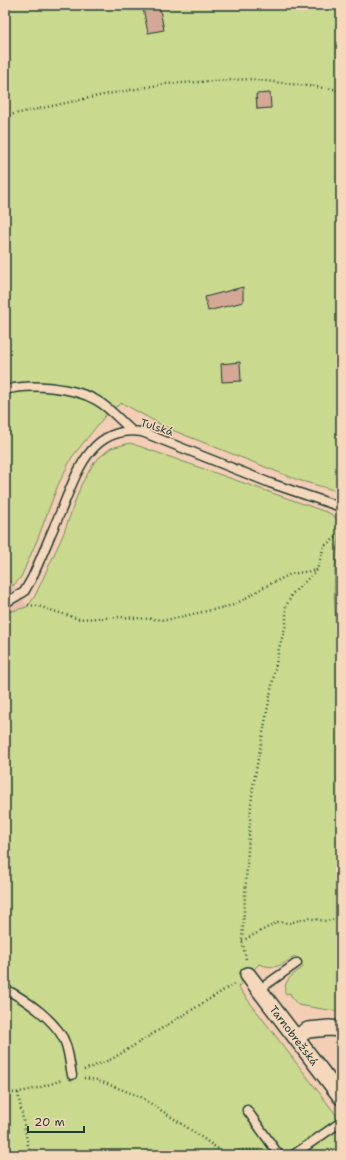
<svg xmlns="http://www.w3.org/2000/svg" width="346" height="1160" font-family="'Shantell Sans',sans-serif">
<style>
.built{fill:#e6bfa9}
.green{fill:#c9d98d;stroke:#748b60}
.building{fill:#d5a796;stroke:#1f3d34}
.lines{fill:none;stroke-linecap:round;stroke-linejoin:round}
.service-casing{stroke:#1f3d34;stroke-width:11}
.minor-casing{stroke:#1f3d34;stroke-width:18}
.path{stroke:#1f3d34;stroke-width:2.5;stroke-dasharray:1 3;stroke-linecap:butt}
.service{stroke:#f5d8bb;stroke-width:8}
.minor{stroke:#f5d8bb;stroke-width:15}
.labels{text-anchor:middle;stroke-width:3;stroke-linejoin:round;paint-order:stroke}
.street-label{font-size:11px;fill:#1f3d34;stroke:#f5d8bb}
</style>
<rect width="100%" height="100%" fill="#f3ceb4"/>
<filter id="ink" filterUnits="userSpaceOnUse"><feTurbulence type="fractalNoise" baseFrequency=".025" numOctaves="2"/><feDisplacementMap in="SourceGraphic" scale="8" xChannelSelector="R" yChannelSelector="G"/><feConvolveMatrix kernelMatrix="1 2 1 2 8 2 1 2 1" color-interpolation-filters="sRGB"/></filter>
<g filter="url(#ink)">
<!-- built -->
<path class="built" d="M 5,575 L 13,586 L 28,607 L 5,613 Z"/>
<!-- green -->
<path class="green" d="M 5,5 L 341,5 L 341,398 L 340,399 L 341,492 L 298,480 L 167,428 L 122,403 L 109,411 L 72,457 L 58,485 L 38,538 L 21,577 L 13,586 L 5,575 Z
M 130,443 L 329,513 L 341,521 C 341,533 339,538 337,549 C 333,572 333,626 341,647 L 341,1012 L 298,1005 L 292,998 L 290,993 L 285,994 C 283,980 293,975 303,967 L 295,956 C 280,966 276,970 259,964 L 238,987 L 341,1121 L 341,1155 L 5,1155 L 5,613 L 27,607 L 35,596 L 63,535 L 81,485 L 95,461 L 111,448 Z"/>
<!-- building -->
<path class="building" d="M 159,5 L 164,30 L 148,33 L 143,8 Z
M 270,93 L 271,108 L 257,109 L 256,94 Z
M 243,287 L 243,302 L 208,311 L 205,297 Z
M 240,362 L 241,381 L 222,382 L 221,364 Z"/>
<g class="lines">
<!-- service casing -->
<g class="service-casing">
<path id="service" d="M 5,390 C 30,383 73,387 96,400 C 109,407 120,420 131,430
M 5,603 L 24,592 L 32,578 C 42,556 51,533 61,511 C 77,472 91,425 142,432 L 270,483 L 341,507
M 5,989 C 25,999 59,1022 66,1045 C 69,1054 70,1065 72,1075
M 260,989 L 297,963
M 247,1110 L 279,1155
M 293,1155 L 341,1122"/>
</g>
<!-- minor casing -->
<g class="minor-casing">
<g id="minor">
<path id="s1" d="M 248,975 L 341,1097"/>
<path d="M 296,1037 L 308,1030 L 329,1028 L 341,1029"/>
</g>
</g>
<!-- path -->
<path class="path" d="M 5,116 L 108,94 L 164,84 L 249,79 L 341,90
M 28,605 L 38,606 L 79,619 L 121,617 L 166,620 L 234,605 L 264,587 L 291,574 L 317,570
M 242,941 L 278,922 L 289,923 L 308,918 L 326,921 L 341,918
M 246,959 L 242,941 L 251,805 L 253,786 L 279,648 L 286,625 L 286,606 L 293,593 L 317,570 L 324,546 L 341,534
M 84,1070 L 112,1059 L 234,984
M 84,1078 L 97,1080 L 141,1097 L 188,1128 L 227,1155
M 18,1093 L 29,1151 L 28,1155
M 5,1094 C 24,1092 44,1087 61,1080
M 29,1151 L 36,1155
M 227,1155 L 242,1150 L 260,1150"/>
<!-- service -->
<use href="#service" class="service"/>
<!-- minor -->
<use href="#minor" class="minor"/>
</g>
</g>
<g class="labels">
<!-- street labels -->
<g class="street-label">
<text transform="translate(157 427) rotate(18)" y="4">Tulská</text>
<text dy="4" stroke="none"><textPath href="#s1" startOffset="76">Tarnobrežská</textPath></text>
</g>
</g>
<!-- margin -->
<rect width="346" height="1160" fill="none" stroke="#f5d8bb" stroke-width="20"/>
<rect x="10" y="10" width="326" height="1140" fill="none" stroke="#1f3d34" stroke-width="1.5" filter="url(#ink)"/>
<!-- scale -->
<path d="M28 1126v6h56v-6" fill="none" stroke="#1f3d34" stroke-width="2"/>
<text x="34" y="1126" font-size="12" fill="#1f3d34" stroke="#f5d8bb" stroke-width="3" paint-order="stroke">20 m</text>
</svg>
